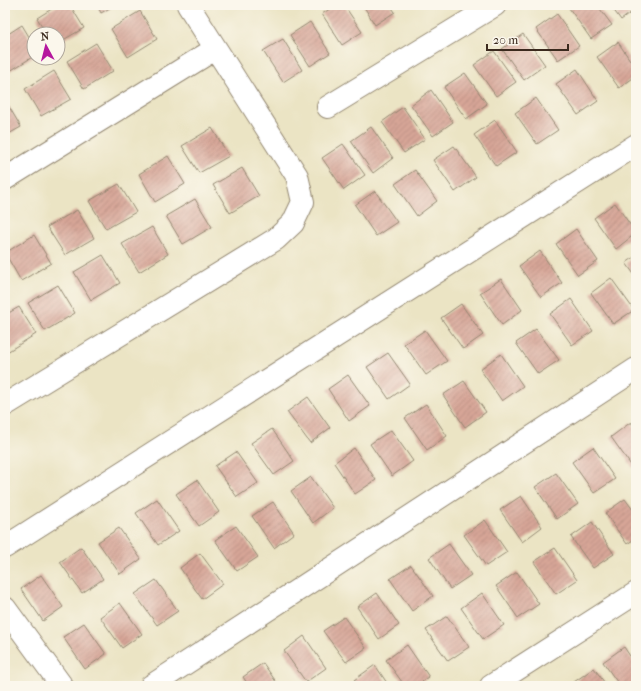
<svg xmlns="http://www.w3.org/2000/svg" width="641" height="691" font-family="'IM FELL French Canon',serif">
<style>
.building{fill:url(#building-hatch)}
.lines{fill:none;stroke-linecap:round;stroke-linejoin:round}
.street-casing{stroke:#938771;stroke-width:24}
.street{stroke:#fff;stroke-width:22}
</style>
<defs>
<pattern id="building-hatch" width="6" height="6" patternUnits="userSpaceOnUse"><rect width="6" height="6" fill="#d7a697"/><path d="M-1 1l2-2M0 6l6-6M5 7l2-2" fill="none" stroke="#b0877b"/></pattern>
</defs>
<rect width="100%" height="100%" fill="#fbf7ec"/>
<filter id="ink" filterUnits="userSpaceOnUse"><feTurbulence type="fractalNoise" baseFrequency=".025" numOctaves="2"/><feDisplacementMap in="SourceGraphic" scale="8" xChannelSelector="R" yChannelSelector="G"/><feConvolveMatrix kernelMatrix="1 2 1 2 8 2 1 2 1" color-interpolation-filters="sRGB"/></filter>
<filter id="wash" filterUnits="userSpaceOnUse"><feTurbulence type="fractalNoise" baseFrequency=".012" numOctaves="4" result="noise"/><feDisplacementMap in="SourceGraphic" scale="16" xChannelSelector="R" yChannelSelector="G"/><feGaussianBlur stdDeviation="0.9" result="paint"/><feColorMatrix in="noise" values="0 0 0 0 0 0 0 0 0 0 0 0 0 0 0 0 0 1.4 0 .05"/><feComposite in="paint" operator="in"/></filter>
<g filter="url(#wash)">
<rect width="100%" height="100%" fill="#ebe4c4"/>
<g id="blocks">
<!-- building -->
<path class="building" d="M 58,5 L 70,5 L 84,28 L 58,43 L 58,34 L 47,34 L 37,18 Z
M 97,5 L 115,5 L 101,13 Z
M 336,5 L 344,5 L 362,32 L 342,45 L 322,14 Z
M 363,5 L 390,5 L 395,12 L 375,25 Z
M 573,5 L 597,5 L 612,25 L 591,39 L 569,8 Z
M 610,5 L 636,5 L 636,9 L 621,20 Z
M 140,11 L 157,39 L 128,57 L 111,29 Z
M 557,14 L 579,46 L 558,60 L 536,29 Z
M 310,22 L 330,53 L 310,66 L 290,35 Z
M 22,25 L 34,45 L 34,56 L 10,71 L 5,63 L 5,36 Z
M 523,34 L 545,65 L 524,80 L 502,49 Z
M 283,39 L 302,70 L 283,82 L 263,51 Z
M 618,42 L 636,69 L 636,76 L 619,88 L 597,57 Z
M 96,43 L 113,71 L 84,89 L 67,61 Z
M 494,51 L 516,82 L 496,96 L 474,65 Z
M 577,69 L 598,101 L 578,115 L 556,84 Z
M 54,71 L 71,99 L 41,116 L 25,89 Z
M 465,73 L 487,104 L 466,119 L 444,87 Z
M 431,90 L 453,122 L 433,136 L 411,105 Z
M 536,98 L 558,130 L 537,144 L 515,113 Z
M 5,100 L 21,127 L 5,136 Z
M 403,107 L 425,139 L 404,153 L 382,122 Z
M 495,120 L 517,152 L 496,166 L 474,135 Z
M 371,127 L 393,158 L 373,173 L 351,141 Z
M 212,128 L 229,156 L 199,173 L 182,146 Z
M 343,144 L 365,175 L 344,190 L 322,158 Z
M 454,146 L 476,177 L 455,192 L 433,160 Z
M 168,156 L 185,184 L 155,202 L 139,174 Z
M 242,168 L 259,196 L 230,213 L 213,185 Z
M 415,170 L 437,201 L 417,216 L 395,184 Z
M 119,184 L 136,212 L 106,229 L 89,201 Z
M 375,191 L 397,222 L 376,236 L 355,205 Z
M 195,199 L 212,227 L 183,244 L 166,216 Z
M 615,203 L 636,233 L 616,249 L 594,218 Z
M 77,210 L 94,238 L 65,255 L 47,227 Z
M 152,227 L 168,254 L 139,272 L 122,244 Z
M 576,229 L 598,261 L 578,275 L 556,244 Z
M 34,235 L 51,263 L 21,281 L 5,253 Z
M 540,251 L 562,283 L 541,297 L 519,266 Z
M 103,255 L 120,283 L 91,300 L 74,272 Z
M 636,256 L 636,277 L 626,263 Z
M 611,278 L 634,310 L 613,324 L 591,293 Z
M 501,279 L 522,310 L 502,325 L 480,293 Z
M 58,285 L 75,313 L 45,331 L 28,303 Z
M 571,299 L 593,331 L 572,345 L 550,314 Z
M 461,304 L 483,335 L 463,349 L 441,318 Z
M 19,307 L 36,334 L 7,352 L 5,349 L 5,315 Z
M 536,329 L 559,360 L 538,374 L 516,343 Z
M 425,330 L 447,361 L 426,375 L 404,344 Z
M 388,353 L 410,384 L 389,399 L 367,367 Z
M 501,354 L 523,386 L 502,401 L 480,369 Z
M 348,375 L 370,406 L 349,421 L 328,389 Z
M 464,381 L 486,412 L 465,427 L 443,395 Z
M 308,397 L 330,428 L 310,443 L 287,412 Z
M 426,404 L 447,436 L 427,450 L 405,418 Z
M 631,422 L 636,429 L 636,466 L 633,468 L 611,437 Z
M 272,429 L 294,461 L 274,475 L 251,443 Z
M 391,430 L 413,461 L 392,476 L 370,444 Z
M 593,447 L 615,479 L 594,493 L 572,462 Z
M 354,448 L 376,480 L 355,494 L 334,463 Z
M 236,452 L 258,483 L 237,497 L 215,466 Z
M 556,473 L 578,504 L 557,519 L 535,487 Z
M 311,477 L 333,508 L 313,523 L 291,491 Z
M 197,480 L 219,512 L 199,526 L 176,494 Z
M 521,496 L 542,527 L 522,542 L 500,510 Z
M 157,499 L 179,531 L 158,545 L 136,513 Z
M 625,499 L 636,514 L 636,538 L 627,544 L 605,513 Z
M 273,502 L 294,533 L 274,548 L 252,516 Z
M 485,520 L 507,552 L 486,566 L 464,535 Z
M 592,522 L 614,554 L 593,568 L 571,537 Z
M 236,526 L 258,557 L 237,571 L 215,540 Z
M 119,528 L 141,559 L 120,574 L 98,542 Z
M 449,544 L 471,575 L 450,589 L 429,558 Z
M 81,547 L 103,579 L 82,593 L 60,562 Z
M 555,548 L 577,580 L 556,594 L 534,562 Z
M 200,553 L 223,584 L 202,599 L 180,568 Z
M 411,565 L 433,596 L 412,611 L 390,579 Z
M 517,572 L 539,604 L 518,618 L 496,586 Z
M 41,575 L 63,607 L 43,621 L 21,589 Z
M 156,580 L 178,611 L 157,625 L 135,594 Z
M 377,593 L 399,625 L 379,639 L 357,607 Z
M 482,593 L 504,625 L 483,639 L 461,608 Z
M 120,603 L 142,634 L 122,648 L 100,617 Z
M 447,616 L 469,647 L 448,661 L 426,630 Z
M 344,617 L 366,648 L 346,662 L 323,631 Z
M 84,623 L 106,654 L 85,669 L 63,637 Z
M 304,636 L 326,668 L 306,682 L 284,651 Z
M 407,645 L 429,677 L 416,686 L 405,686 L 386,660 Z
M 624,647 L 636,665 L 636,686 L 620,686 L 603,662 Z
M 263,663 L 279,686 L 249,686 L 243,677 Z
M 375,665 L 389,686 L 358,686 L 354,680 Z
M 594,668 L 607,686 L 577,686 L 574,682 Z"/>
</g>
</g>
<g filter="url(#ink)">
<use href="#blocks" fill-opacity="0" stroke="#938771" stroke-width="1"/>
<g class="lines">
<!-- street casing -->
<g class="street-casing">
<path id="street" d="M 328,107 L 495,5
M 5,179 L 215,49
M 5,405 L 276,239 L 293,223 L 303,202 L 297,176 L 188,5
M 5,547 L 636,145
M 5,608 L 62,686
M 151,686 L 636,369
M 491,686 L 636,593"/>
</g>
<!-- street -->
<use href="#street" class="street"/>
</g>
</g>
<!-- margin -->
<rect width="641" height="691" fill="none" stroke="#fbf7ec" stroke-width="20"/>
<!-- north arrow -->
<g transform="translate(46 46) rotate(353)"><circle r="19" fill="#fbf7ec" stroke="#aea59a"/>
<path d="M0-3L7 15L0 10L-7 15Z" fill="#b5179e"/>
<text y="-6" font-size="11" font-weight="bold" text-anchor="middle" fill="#3b2a1e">N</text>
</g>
<!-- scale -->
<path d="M487 44v6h81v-6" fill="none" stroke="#3b2a1e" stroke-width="2"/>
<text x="493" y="44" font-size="12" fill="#3b2a1e" stroke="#fbf7ec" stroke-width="3" paint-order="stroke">20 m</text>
</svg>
